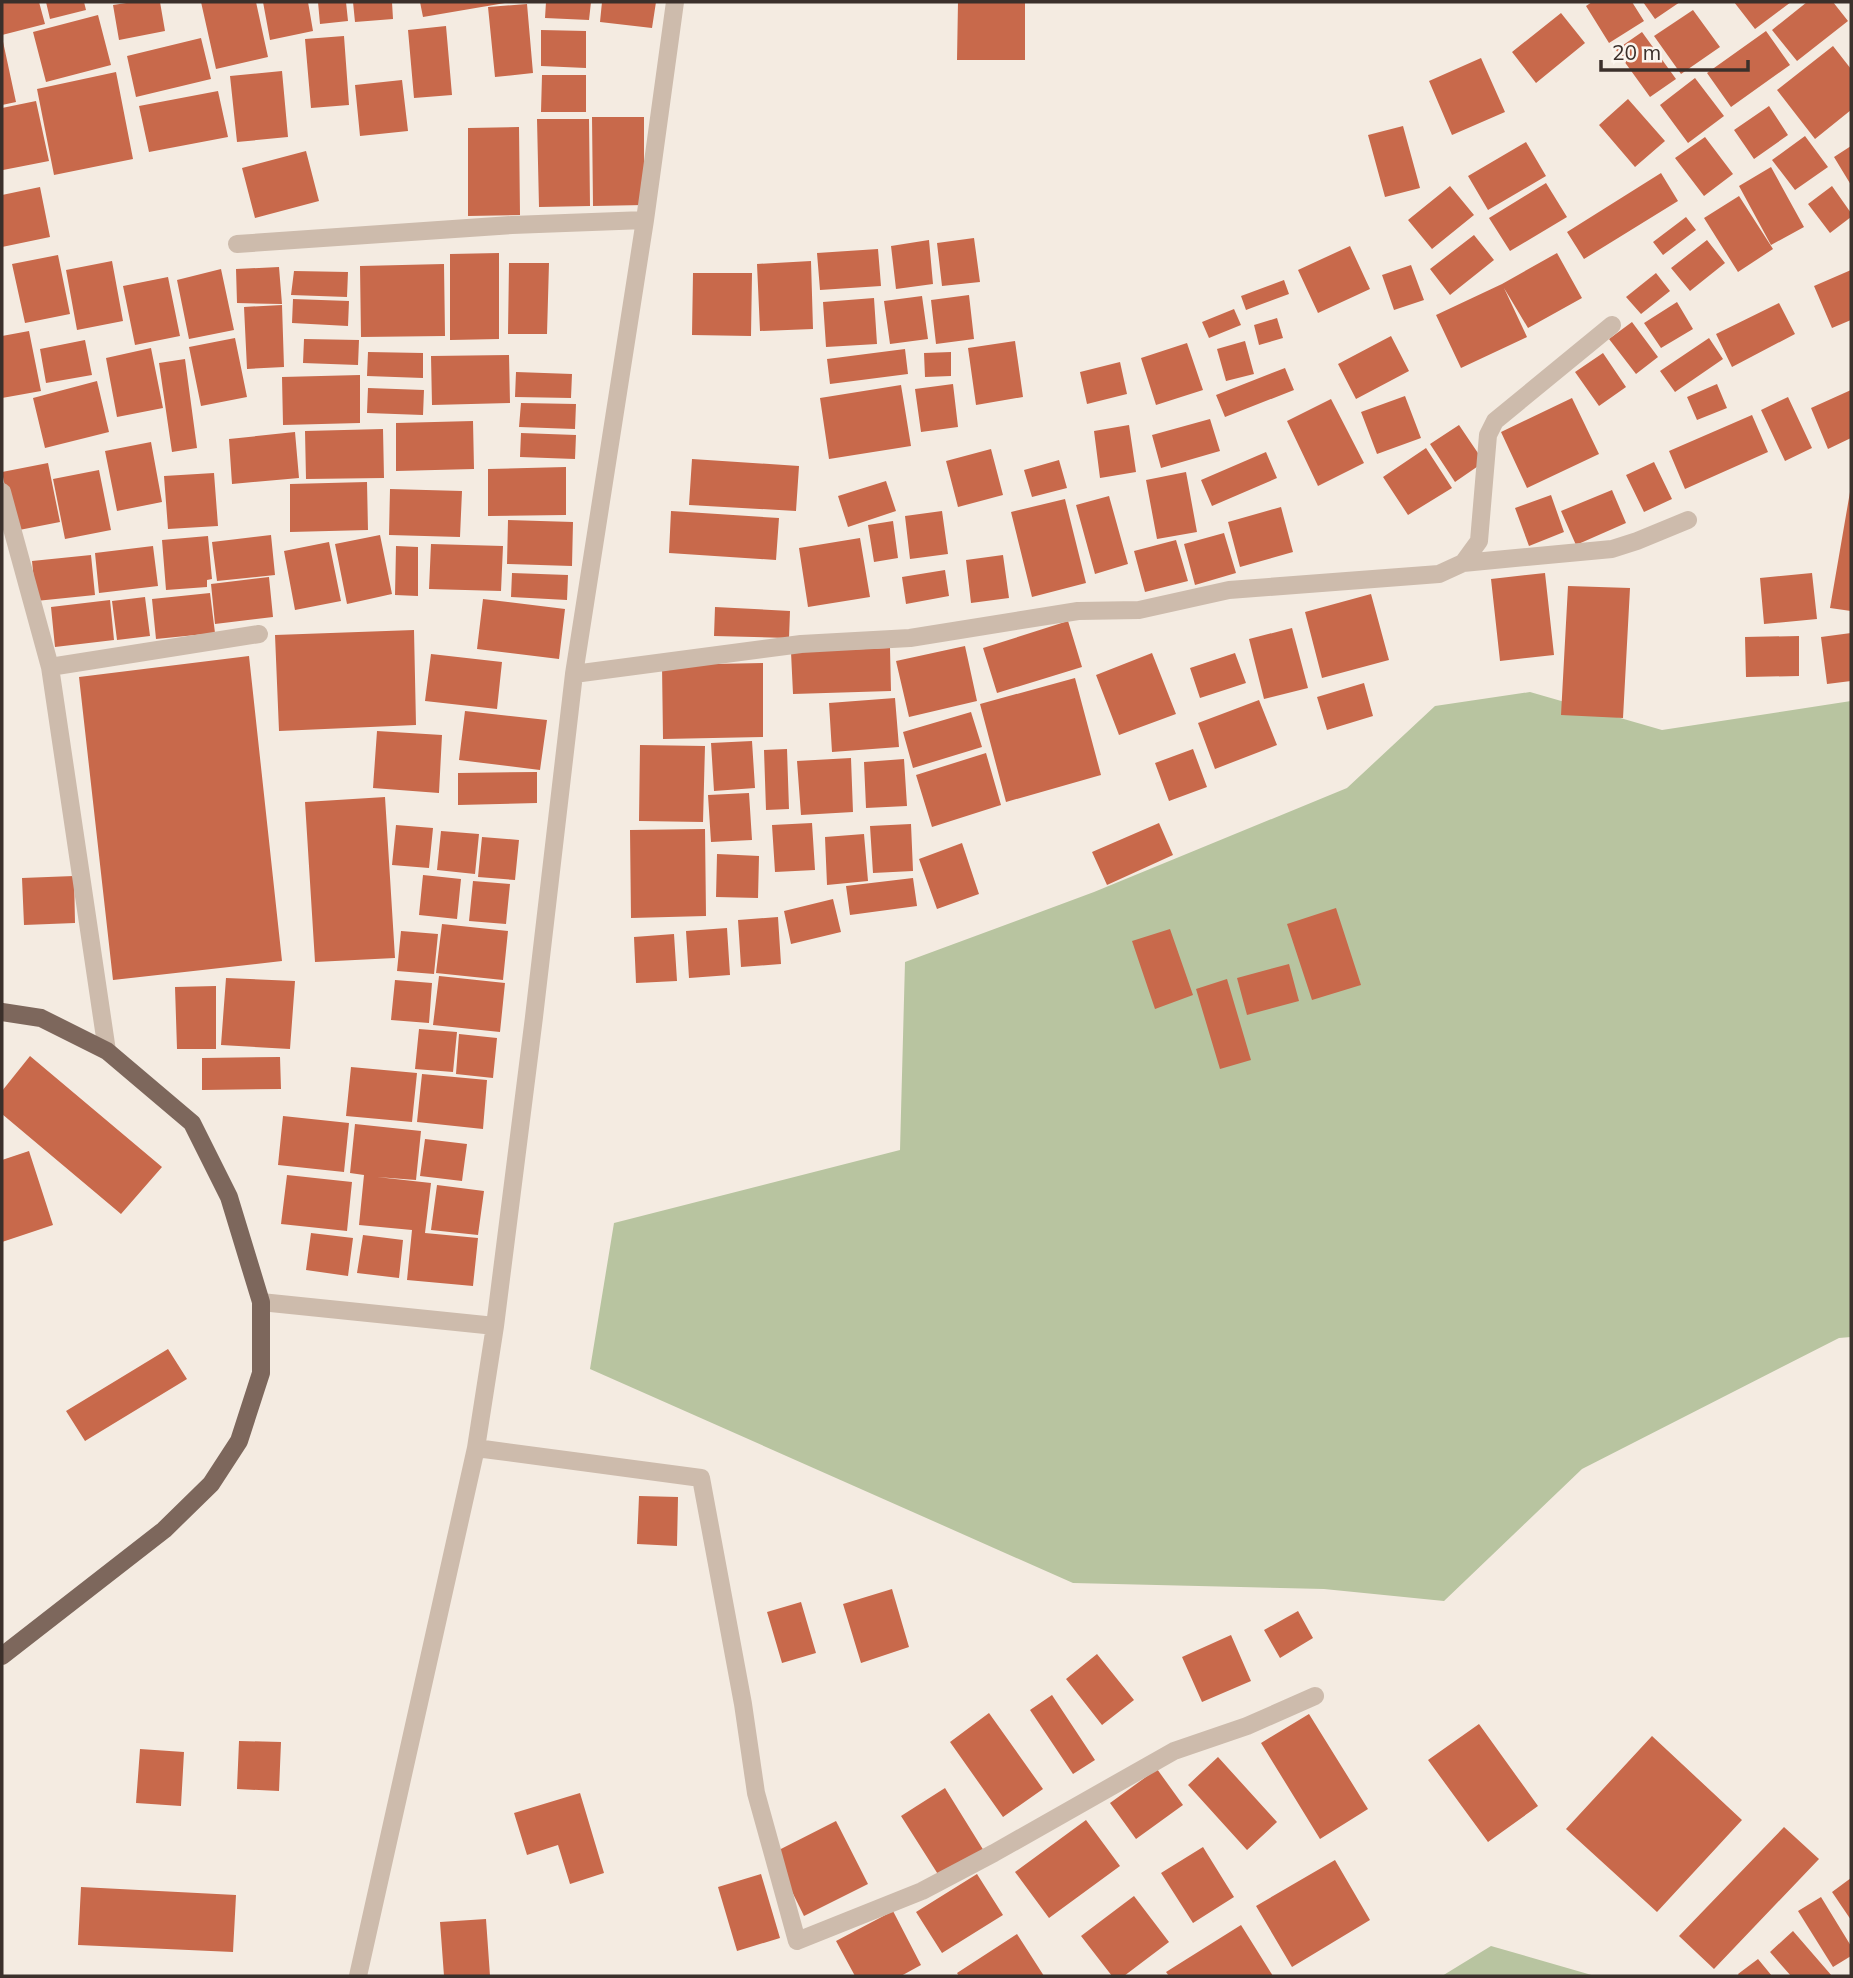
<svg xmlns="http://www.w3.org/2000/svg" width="1853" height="1978" font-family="Mulish,sans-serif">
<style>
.green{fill:#b8c4a0}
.building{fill:#c8694b}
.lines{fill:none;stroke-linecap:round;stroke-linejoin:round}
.minor{stroke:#cdbbac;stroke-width:18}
.primary{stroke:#7d675c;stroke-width:18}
</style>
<rect width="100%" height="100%" fill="#f4ebe1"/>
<!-- green -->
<path class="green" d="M 1530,692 L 1662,730 L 1851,701 L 1851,1337 L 1839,1338 L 1582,1469 L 1444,1601 L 1324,1589 L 1073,1583 L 590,1369 L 614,1223 L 900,1150 L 905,962 L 1094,892 L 1347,788 L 1435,706 Z
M 1491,1946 L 1595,1976 L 1442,1976 Z"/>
<!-- building -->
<path class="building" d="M 2,2 L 39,2 L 45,24 L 2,35 Z
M 46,2 L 84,2 L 86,10 L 50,19 Z
M 133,2 L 160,2 L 165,31 L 119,40 L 113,5 Z
M 201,2 L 256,2 L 268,57 L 216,69 Z
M 263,2 L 308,2 L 313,31 L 270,40 Z
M 318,2 L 346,2 L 348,21 L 320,24 Z
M 353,2 L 392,2 L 393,19 L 355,22 Z
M 420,2 L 505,2 L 505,3 L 423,17 Z
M 546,2 L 591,2 L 589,20 L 545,18 Z
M 602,2 L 656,2 L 652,28 L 600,22 Z
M 958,2 L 1025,2 L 1025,60 L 957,60 Z
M 1592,2 L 1632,2 L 1644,21 L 1609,43 L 1586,6 Z
M 1643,2 L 1680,2 L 1655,19 Z
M 1734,2 L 1791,2 L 1755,29 Z
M 1807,2 L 1833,2 L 1848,21 L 1797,61 L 1772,30 Z
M 527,4 L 533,73 L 495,77 L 488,7 Z
M 1693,10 L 1720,47 L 1681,74 L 1654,36 Z
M 1561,13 L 1585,43 L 1536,83 L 1512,52 Z
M 98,15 L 111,65 L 46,82 L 33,32 Z
M 446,26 L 452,95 L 414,98 L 408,30 Z
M 541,30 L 586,31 L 586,68 L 541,66 Z
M 1766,31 L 1790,65 L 1731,107 L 1707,73 Z
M 1642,32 L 1676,79 L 1650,97 L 1616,50 Z
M 344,36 L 349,105 L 311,108 L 305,39 Z
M 2,37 L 16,102 L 2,105 Z
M 201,38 L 211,79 L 136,97 L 127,56 Z
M 1833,46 L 1851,69 L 1851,110 L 1815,139 L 1777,90 Z
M 1481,58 L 1505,112 L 1452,135 L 1429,81 Z
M 282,71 L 288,137 L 237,142 L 230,76 Z
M 116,72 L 133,159 L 54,175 L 37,89 Z
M 542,75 L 586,75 L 586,112 L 541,112 Z
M 1695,78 L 1724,116 L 1688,143 L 1660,105 Z
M 402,80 L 408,131 L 360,136 L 355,85 Z
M 218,91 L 228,137 L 149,152 L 139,106 Z
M 1628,99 L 1665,141 L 1635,167 L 1599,125 Z
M 36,101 L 49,161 L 3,170 L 2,108 Z
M 1769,106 L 1788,135 L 1754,159 L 1734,130 Z
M 592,117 L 644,117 L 644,205 L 593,206 Z
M 537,119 L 589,119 L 590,206 L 539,207 Z
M 1403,126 L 1420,188 L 1385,197 L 1368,135 Z
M 519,127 L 520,215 L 468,216 L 468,128 Z
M 1805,136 L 1828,167 L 1795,190 L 1772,160 Z
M 1705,137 L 1733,174 L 1704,196 L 1675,158 Z
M 1526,142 L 1546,176 L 1488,210 L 1468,176 Z
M 1851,146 L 1851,185 L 1834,157 Z
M 306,151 L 319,201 L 255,218 L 242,168 Z
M 1771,167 L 1804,227 L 1771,245 L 1739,186 Z
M 1661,173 L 1678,201 L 1584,259 L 1567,232 Z
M 1546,183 L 1567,217 L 1510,251 L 1489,218 Z
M 1450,186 L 1474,215 L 1432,249 L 1408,220 Z
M 1832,186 L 1851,213 L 1851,217 L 1830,233 L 1808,204 Z
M 40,187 L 50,237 L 2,247 L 2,195 Z
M 1739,196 L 1773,249 L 1738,272 L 1704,218 Z
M 1686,217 L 1696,230 L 1663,255 L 1653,242 Z
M 1474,235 L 1494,260 L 1450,295 L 1430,269 Z
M 974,238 L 980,282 L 942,286 L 937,243 Z
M 929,240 L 933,284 L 896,289 L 891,246 Z
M 1707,240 L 1725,263 L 1690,291 L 1671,268 Z
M 1350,246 L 1370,289 L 1318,313 L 1298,270 Z
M 878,249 L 881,286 L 820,290 L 817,253 Z
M 499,253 L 499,339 L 450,340 L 450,254 Z
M 1557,253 L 1582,298 L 1528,328 L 1504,288 L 1527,337 L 1461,368 L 1436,315 L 1502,284 Z
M 58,255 L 70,314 L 25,323 L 12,264 Z
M 112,261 L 123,321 L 77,330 L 66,270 Z
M 811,261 L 813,329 L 760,331 L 757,264 Z
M 509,263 L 549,263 L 547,334 L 508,334 Z
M 444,264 L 445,336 L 361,337 L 360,266 Z
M 1411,265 L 1424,300 L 1394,310 L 1382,275 Z
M 279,267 L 282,304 L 237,303 L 236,269 Z
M 221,269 L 234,330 L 189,339 L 177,280 Z
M 1851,270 L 1851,320 L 1832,328 L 1814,286 Z
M 294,271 L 348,272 L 347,297 L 291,295 Z
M 693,273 L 752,273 L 751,336 L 692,335 Z
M 1656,273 L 1670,291 L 1641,314 L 1626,297 Z
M 168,277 L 180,336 L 135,345 L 123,286 Z
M 1284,280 L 1289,294 L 1246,310 L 1241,296 Z
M 969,295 L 974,339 L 936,344 L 931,300 Z
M 922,296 L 928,339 L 890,344 L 884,301 Z
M 874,298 L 877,344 L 826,347 L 823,302 Z
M 293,299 L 349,301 L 348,326 L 292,323 Z
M 1677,302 L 1693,329 L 1661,348 L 1644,323 Z
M 1779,303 L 1795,334 L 1732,367 L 1716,334 Z
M 282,305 L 284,367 L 247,369 L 244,307 Z
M 1234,309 L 1241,325 L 1209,338 L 1202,322 Z
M 1277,318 L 1283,338 L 1259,345 L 1254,325 Z
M 1632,322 L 1658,357 L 1636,374 L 1609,339 Z
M 29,331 L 41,391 L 2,398 L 2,336 Z
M 1391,336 L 1409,371 L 1356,399 L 1338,364 Z
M 235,338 L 247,397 L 201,406 L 189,347 Z
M 1709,338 L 1723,359 L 1675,392 L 1660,371 Z
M 304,339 L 359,340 L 358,365 L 303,363 Z
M 85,340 L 92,375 L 46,383 L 40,349 Z
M 1015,341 L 1023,397 L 976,405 L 968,348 Z
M 1245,341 L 1254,374 L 1226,381 L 1217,349 Z
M 1187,343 L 1203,390 L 1156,405 L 1141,358 Z
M 151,348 L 163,408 L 117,417 L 106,358 Z
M 905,349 L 908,374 L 830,384 L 827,359 Z
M 368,352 L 423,353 L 423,378 L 367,376 Z
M 951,352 L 951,376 L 925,377 L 924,353 Z
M 1603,353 L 1626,387 L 1599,406 L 1575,372 Z
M 509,355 L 510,403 L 432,405 L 431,356 Z
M 185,359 L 197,448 L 172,452 L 159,363 Z
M 1120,362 L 1127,394 L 1087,404 L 1080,372 Z
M 1285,368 L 1294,390 L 1225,417 L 1216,395 Z
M 516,372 L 572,374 L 571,398 L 515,397 Z
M 360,375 L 360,423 L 283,425 L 282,377 Z
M 97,381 L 109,432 L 45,448 L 33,398 Z
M 953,384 L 958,427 L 921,432 L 915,389 Z
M 1717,384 L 1727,408 L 1697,420 L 1687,397 Z
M 901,385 L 911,446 L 829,459 L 820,398 Z
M 368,388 L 424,390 L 423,415 L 367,413 Z
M 1851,390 L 1851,438 L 1828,449 L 1811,408 Z
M 1405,396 L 1421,438 L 1377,454 L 1361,412 Z
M 1788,397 L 1812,448 L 1785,461 L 1761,410 Z
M 1572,398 L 1599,454 L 1527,488 L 1501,432 Z
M 1331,399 L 1364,463 L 1318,486 L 1287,421 Z
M 521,403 L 576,404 L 575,429 L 519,427 Z
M 1752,415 L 1768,452 L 1685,489 L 1669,451 Z
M 1210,419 L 1220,451 L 1161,468 L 1152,435 Z
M 473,421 L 474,469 L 396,471 L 396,423 Z
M 1129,425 L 1136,472 L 1100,478 L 1094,431 Z
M 1459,425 L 1484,462 L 1455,482 L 1430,444 Z
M 383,429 L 384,478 L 306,479 L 305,431 Z
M 295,432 L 299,478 L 232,484 L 229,439 Z
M 521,433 L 576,435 L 575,459 L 520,457 Z
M 151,442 L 162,502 L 117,511 L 105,451 Z
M 1426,448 L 1452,488 L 1408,515 L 1383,477 Z
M 991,449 L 1003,495 L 958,507 L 946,461 Z
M 1266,452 L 1277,478 L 1212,506 L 1201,480 Z
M 692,459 L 799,466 L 796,511 L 689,505 Z
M 1059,460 L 1067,488 L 1032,497 L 1024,470 Z
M 1654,462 L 1672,499 L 1644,512 L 1626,475 Z
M 48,463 L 60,522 L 14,531 L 2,472 Z
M 566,467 L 566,515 L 488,516 L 488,469 Z
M 99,470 L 111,530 L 65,539 L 53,479 Z
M 1186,472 L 1197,532 L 1157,539 L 1146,480 Z
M 214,473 L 218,526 L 168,529 L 164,476 Z
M 886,481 L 896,511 L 848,527 L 838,496 Z
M 367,482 L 368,530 L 290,532 L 290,484 Z
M 390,489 L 462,491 L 460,537 L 389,535 Z
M 1612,490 L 1626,523 L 1576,545 L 1561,511 Z
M 1850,492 L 1851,492 L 1851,611 L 1830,608 Z
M 1551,495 L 1564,532 L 1529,546 L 1515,508 Z
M 1109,496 L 1128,564 L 1095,574 L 1076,505 Z
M 1065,499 L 1086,583 L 1032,597 L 1011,512 Z
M 1281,507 L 1293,552 L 1240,567 L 1228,522 Z
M 671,511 L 779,518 L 776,560 L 669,553 Z
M 942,511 L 948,554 L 910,559 L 905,516 Z
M 508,520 L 573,522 L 572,566 L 507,564 Z
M 893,521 L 898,558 L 874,562 L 868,525 Z
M 1224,533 L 1236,573 L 1195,585 L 1184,544 Z
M 271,535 L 275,575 L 217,581 L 212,542 Z
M 380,535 L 392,594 L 347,604 L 335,544 Z
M 208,536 L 212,579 L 207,580 L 207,587 L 166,590 L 162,540 Z
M 860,538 L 870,597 L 808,607 L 799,548 Z
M 1176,540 L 1188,581 L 1145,592 L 1134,551 Z
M 329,542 L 341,601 L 295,610 L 284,551 Z
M 431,544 L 503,546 L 501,591 L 429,589 Z
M 153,546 L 158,586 L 99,593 L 95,553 Z
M 396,546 L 418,547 L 418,596 L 395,595 Z
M 91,555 L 95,595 L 36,601 L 32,561 Z
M 1003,555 L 1009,598 L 971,603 L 966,560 Z
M 945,570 L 949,596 L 906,604 L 902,577 Z
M 512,573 L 568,575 L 567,600 L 511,597 Z
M 1545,573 L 1554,655 L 1500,661 L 1491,579 Z
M 1812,573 L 1817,619 L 1764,624 L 1760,578 Z
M 269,577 L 273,617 L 215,624 L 211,584 Z
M 1568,586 L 1630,588 L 1623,718 L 1561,715 Z
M 210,593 L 215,633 L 156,639 L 152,599 Z
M 1371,594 L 1389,660 L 1322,678 L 1305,612 Z
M 145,597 L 150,636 L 117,640 L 112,601 Z
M 483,599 L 565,609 L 559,659 L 477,649 Z
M 110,600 L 114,640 L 55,647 L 51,607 Z
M 715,607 L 790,611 L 789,638 L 714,636 Z
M 1068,621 L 1082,667 L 997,693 L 983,648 Z
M 1292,628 L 1308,688 L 1264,699 L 1249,639 Z
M 414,630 L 416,725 L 279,731 L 275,635 Z
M 1851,633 L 1851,681 L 1827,684 L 1821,637 Z
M 1799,636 L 1799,676 L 1746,677 L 1745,637 Z
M 965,646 L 977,701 L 909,717 L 896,661 Z
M 890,648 L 891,691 L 793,694 L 791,652 Z
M 1152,653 L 1176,714 L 1119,735 L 1096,675 Z
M 1235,653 L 1246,683 L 1200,698 L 1190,668 Z
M 431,654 L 502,662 L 497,709 L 425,701 Z
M 249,656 L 282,961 L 113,980 L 79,677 Z
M 763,663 L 763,737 L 663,739 L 662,665 Z
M 1075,678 L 1101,775 L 1006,802 L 980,704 Z
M 1364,683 L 1373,716 L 1327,730 L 1317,697 Z
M 895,698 L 899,747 L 832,752 L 829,703 Z
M 1259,700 L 1277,745 L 1215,769 L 1198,723 Z
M 465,711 L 547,720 L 540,770 L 459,760 Z
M 971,712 L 982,747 L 913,768 L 903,732 Z
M 377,731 L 442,735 L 439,793 L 373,788 Z
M 752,741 L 755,788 L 714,791 L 711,743 Z
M 640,745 L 705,746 L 703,822 L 639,821 Z
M 787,749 L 789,809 L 766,810 L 764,750 Z
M 1193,749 L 1207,787 L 1169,801 L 1155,763 Z
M 986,753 L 1001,805 L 932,827 L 916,775 Z
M 851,758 L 853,812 L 801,815 L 797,761 Z
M 904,759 L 907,806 L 866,808 L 864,762 Z
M 537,772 L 537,803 L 458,805 L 458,773 Z
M 749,793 L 752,840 L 711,842 L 708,795 Z
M 385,797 L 395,958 L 315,962 L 305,802 Z
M 812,823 L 815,870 L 775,872 L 772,825 Z
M 1159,823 L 1173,855 L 1107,885 L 1092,852 Z
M 911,824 L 913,871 L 873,873 L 870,826 Z
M 396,825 L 433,828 L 429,868 L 392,865 Z
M 705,829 L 706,916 L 631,918 L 630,830 Z
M 441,831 L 479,834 L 475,874 L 437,870 Z
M 864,834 L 868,881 L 827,885 L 825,837 Z
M 482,837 L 519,840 L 515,880 L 478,877 Z
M 962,843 L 979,894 L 937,909 L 919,859 Z
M 717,854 L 759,856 L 758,898 L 716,897 Z
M 423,875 L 461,879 L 457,919 L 419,915 Z
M 74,876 L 75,923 L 24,925 L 22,878 Z
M 913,878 L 917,906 L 850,915 L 846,886 Z
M 473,881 L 510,884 L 506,924 L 469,921 Z
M 833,899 L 841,932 L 791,944 L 784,911 Z
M 1336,908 L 1361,985 L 1312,1000 L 1287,924 Z
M 778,917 L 781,964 L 741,967 L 738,920 Z
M 442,924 L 508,931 L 503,980 L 436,973 Z
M 727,928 L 730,975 L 689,978 L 686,931 Z
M 1170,929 L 1193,995 L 1155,1009 L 1132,941 Z
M 401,931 L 438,934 L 434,974 L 397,971 Z
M 674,934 L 677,981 L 636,983 L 634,937 Z
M 1289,964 L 1299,1001 L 1247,1015 L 1237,978 Z
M 439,976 L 505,983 L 500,1032 L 433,1025 Z
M 226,978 L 295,981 L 290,1049 L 221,1045 Z
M 1227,979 L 1251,1060 L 1220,1069 L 1196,989 Z
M 395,980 L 432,983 L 429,1023 L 391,1020 Z
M 216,986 L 216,1049 L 177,1049 L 175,987 Z
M 419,1029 L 457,1032 L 453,1072 L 415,1069 Z
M 459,1034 L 497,1038 L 493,1078 L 456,1074 Z
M 30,1056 L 162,1167 L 121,1214 L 2,1114 L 2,1091 Z
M 280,1057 L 281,1089 L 202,1090 L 202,1058 Z
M 351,1067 L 417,1073 L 412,1122 L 346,1116 Z
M 422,1074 L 487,1080 L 483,1129 L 417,1122 Z
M 283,1116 L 349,1123 L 344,1172 L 278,1165 Z
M 355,1124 L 421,1131 L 416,1180 L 377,1177 L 431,1183 L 425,1233 L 478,1238 L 473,1286 L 407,1280 L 412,1230 L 359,1225 L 364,1175 L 350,1173 Z
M 425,1139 L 467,1144 L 462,1181 L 420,1176 Z
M 29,1151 L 53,1225 L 2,1242 L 2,1160 Z
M 287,1175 L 352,1182 L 347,1231 L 281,1224 Z
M 437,1185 L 484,1191 L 478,1235 L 431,1230 Z
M 311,1233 L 353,1238 L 348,1276 L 306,1270 Z
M 363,1235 L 403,1240 L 399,1278 L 357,1273 Z
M 168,1349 L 187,1379 L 85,1441 L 66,1411 Z
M 639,1496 L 678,1497 L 677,1546 L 637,1544 Z
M 892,1589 L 909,1647 L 861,1663 L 843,1604 Z
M 801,1602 L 816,1653 L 782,1663 L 767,1612 Z
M 1298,1611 L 1313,1638 L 1280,1658 L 1264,1630 Z
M 1231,1635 L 1251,1681 L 1202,1702 L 1182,1657 Z
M 1097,1654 L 1134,1700 L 1102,1725 L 1066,1679 Z
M 1052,1695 L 1095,1760 L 1073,1774 L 1030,1710 Z
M 989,1713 L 1043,1789 L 1003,1817 L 950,1742 Z
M 1309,1714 L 1368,1809 L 1320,1839 L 1261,1743 Z
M 1479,1724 L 1538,1806 L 1488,1842 L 1428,1760 Z
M 1652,1736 L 1742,1820 L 1657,1912 L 1566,1829 Z
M 239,1741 L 281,1742 L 279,1791 L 237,1789 Z
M 140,1749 L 184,1752 L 181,1806 L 136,1803 Z
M 1218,1757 L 1277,1822 L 1247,1850 L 1188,1785 Z
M 1157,1769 L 1183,1805 L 1136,1839 L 1110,1803 Z
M 945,1788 L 984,1851 L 941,1879 L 901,1816 Z
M 580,1793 L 604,1873 L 570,1884 L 558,1845 L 527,1855 L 514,1813 Z
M 1086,1820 L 1120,1866 L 1049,1918 L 1015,1872 Z
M 836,1821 L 868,1884 L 804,1916 L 773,1853 Z
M 1784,1827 L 1819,1859 L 1714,1969 L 1679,1936 Z
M 1203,1847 L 1234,1897 L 1193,1923 L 1161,1873 Z
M 1335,1860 L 1370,1920 L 1292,1967 L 1256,1906 Z
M 761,1874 L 780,1938 L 737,1951 L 718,1887 Z
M 977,1874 L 1003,1915 L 942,1953 L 916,1912 Z
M 1851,1878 L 1851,1920 L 1832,1892 Z
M 81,1887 L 236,1895 L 233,1952 L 78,1945 Z
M 1134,1896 L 1169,1942 L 1124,1976 L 1112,1976 L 1081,1936 Z
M 1821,1897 L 1851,1946 L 1851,1956 L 1833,1967 L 1798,1911 Z
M 893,1911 L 921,1965 L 901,1976 L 855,1976 L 836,1941 Z
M 486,1919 L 490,1976 L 444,1976 L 440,1922 Z
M 1241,1925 L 1273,1976 L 1169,1976 L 1166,1972 Z
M 1793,1931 L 1832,1976 L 1791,1976 L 1770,1952 Z
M 1017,1934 L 1044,1976 L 959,1976 L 957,1973 Z
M 1758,1959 L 1772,1976 L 1739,1976 L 1738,1974 Z"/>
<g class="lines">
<!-- minor -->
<path class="minor" d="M 237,244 L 512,225 L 645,220
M 2,492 L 50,667 L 107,1051
M 1463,563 L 1612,549 L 1637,541 L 1688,520
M 50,667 L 259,634
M 574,674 L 801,644 L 910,638 L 1078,611 L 1139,610 L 1229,590 L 1439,574 L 1463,563 L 1479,541 L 1488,435 L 1495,421 L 1612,325
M 261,1302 L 495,1326
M 476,1448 L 701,1478 L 743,1704 L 756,1793 L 797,1941 L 922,1891 L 994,1853 L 1174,1751 L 1247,1726 L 1315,1696
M 358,1976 L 476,1448 L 495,1326 L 534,1017 L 574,674 L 645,220 L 675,2"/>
<!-- primary -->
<path class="primary" d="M 2,1012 L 41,1018 L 107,1051 L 192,1123 L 229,1197 L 261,1302 L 261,1373 L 239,1441 L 211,1484 L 164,1530 L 2,1656"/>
</g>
<!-- border -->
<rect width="1853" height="1978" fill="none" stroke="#3b302b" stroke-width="7"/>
<!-- scale -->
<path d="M1601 60v10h147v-10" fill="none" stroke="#3b302b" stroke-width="3.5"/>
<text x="1612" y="60" font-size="21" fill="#3b302b" stroke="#fbf5ee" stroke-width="5" paint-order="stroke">20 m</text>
</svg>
